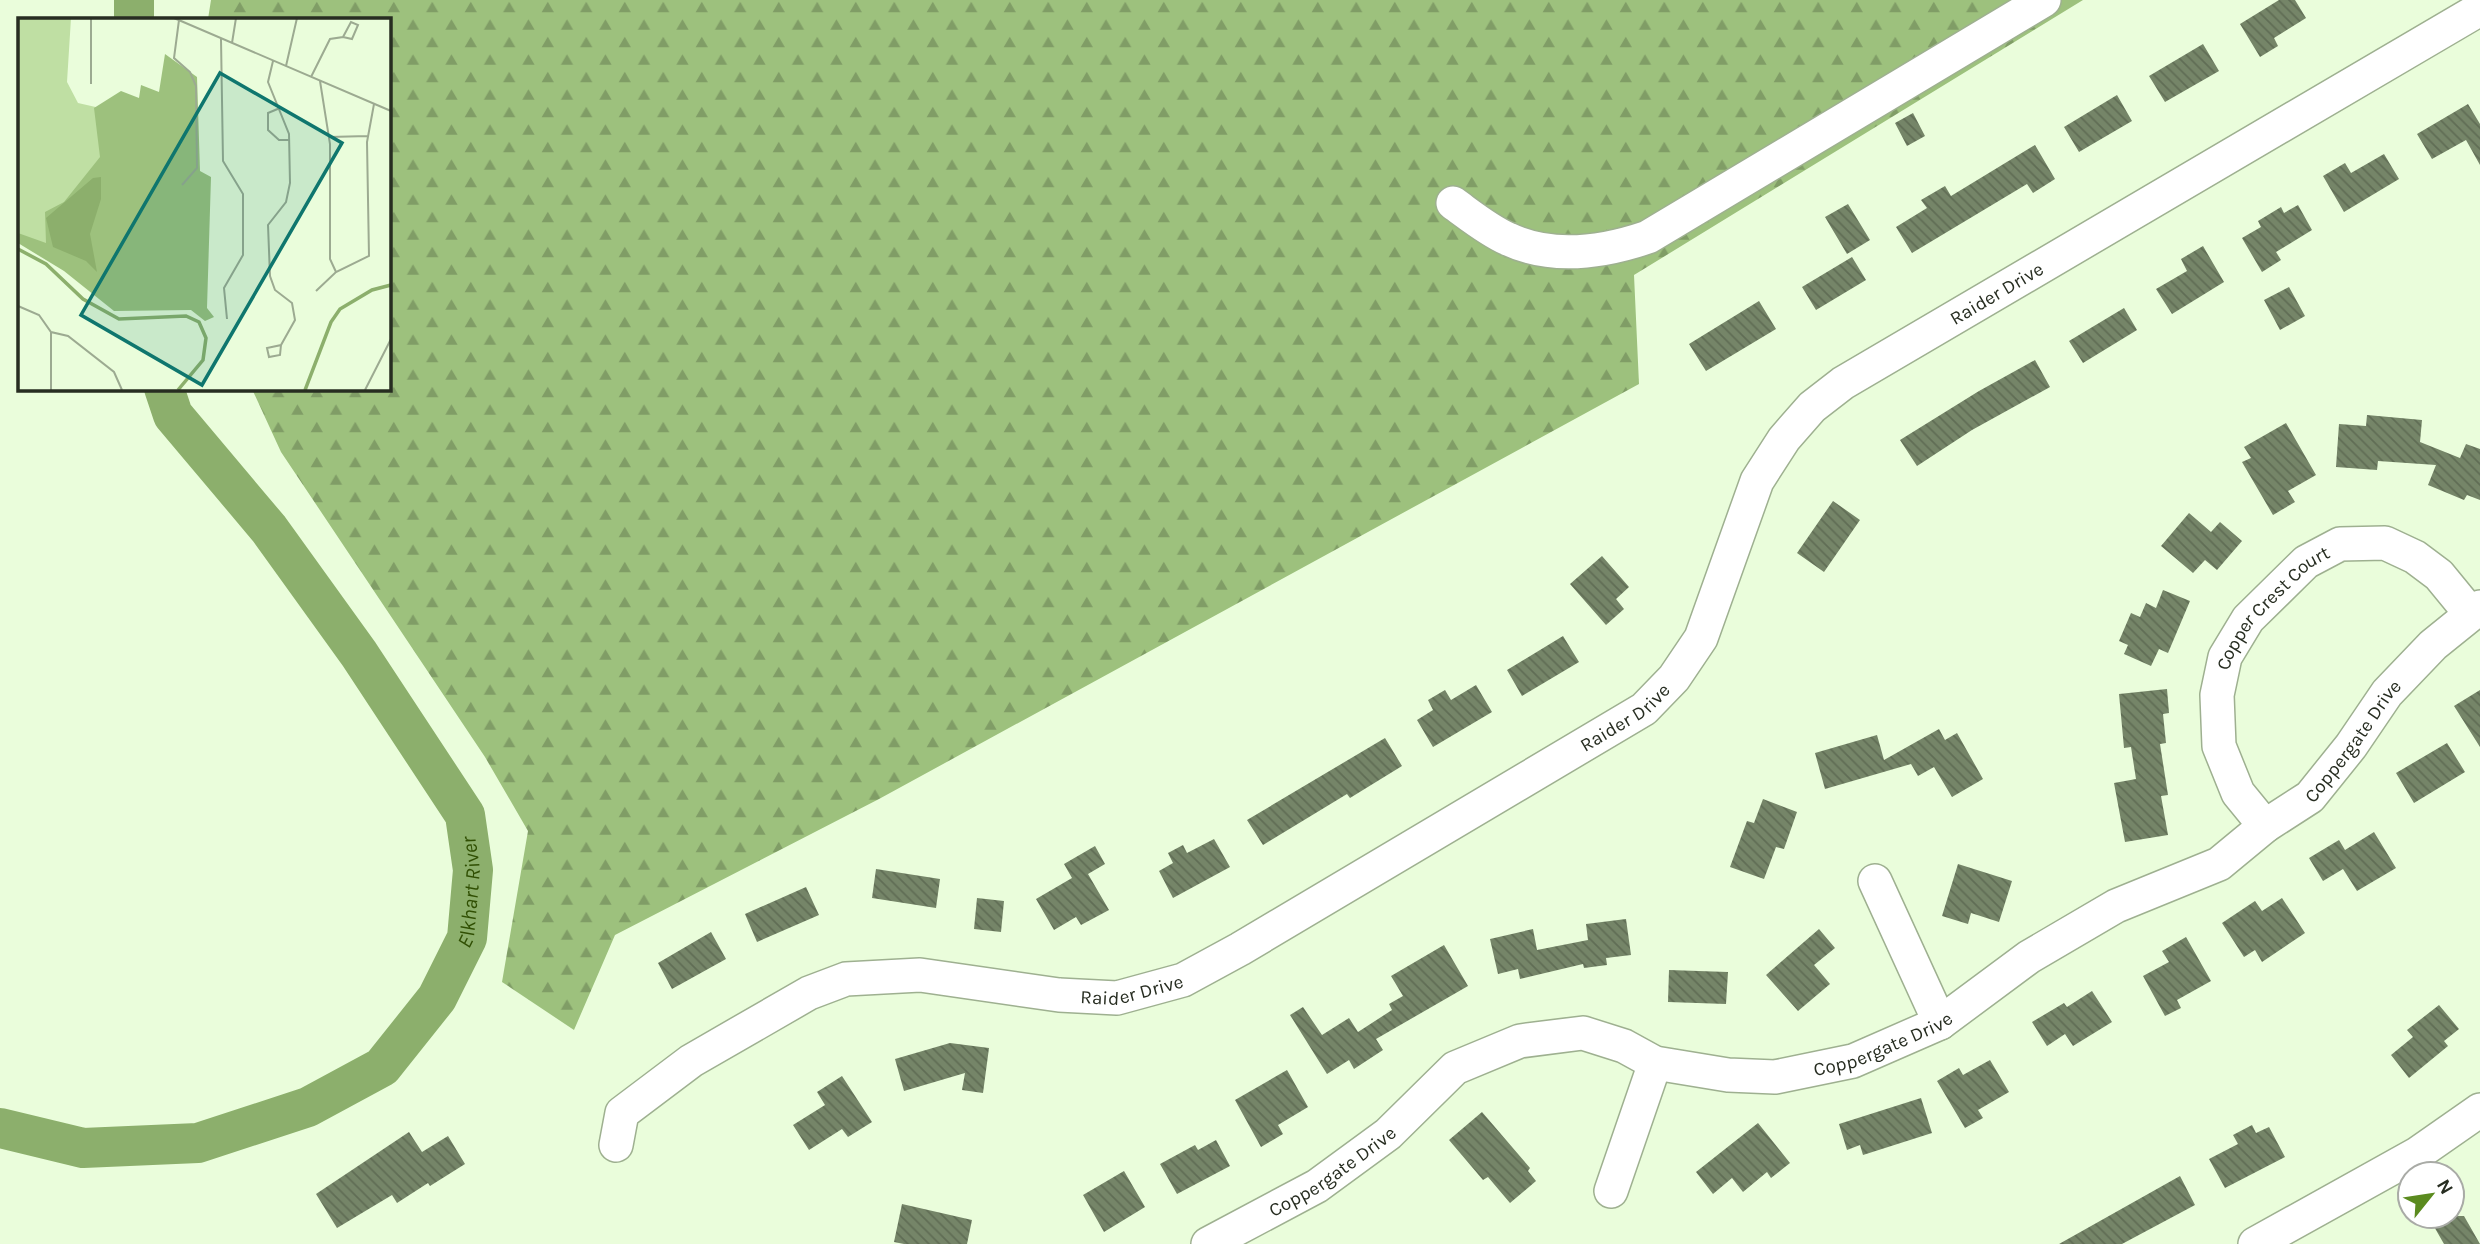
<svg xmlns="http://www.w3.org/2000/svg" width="2480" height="1244" font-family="Karla,sans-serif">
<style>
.forest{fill:url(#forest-firs)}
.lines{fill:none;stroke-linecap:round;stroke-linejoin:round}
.river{stroke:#8caf6c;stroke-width:40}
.building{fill:url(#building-back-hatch)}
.minor-casing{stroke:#9eb090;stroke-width:36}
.minor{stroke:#fff;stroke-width:33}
.labels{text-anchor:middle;stroke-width:5;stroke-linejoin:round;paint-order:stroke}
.street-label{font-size:19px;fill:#272d21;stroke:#fff}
.water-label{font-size:21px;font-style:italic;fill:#304f03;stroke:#fff}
.inset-river{fill:none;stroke:#8caf6c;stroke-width:3.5}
.inset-road{fill:none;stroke:#9caa91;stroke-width:2}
.view{fill:#0f766e;fill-opacity:0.15;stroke:#0f766e;stroke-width:3.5}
.inset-edge{fill:none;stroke:#272d21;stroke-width:3.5}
</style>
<defs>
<pattern id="forest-firs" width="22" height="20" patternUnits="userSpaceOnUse" patternTransform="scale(1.75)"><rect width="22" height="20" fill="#9dc17d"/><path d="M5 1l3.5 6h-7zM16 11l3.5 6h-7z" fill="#809d66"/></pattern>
<pattern id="building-back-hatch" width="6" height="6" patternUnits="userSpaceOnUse" patternTransform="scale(1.75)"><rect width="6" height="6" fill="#758568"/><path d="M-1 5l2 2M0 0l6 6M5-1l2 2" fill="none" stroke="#606d55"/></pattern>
</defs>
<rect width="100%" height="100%" fill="#eafddb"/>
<!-- forest -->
<path class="forest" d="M 211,0 L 2083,0 L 1634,275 L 1639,384 L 879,799 L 615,935 L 574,1030 L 502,982 L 528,831 L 485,757 L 281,452 L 252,389 L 388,388 L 388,19 L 208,19 Z"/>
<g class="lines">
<!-- river -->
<g class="river">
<path d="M 134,19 L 134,0"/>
<path id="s1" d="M 0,1128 L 83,1148 L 198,1143 L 308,1107 L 382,1067 L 437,998 L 467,938 L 473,870 L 465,815 L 359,654 L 269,529 L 173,415 L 164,388"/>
</g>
</g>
<!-- building -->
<path class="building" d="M 2279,0 L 2295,0 L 2306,18 L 2274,38 L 2278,46 L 2260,57 L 2240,24 Z
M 2203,44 L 2219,71 L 2165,102 L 2149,76 Z
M 2117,95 L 2132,121 L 2079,152 L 2064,127 Z
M 2468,104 L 2480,124 L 2480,165 L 2466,140 L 2432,159 L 2417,134 Z
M 1913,113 L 1925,136 L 1907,146 L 1895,123 Z
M 2035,145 L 2055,179 L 2033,193 L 2027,184 L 1912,253 L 1896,227 L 1927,208 L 1921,200 L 1945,186 L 1951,196 Z
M 2384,154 L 2399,179 L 2344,212 L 2323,176 L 2345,163 L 2351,173 Z
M 1848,204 L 1870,240 L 1847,254 L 1825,217 Z
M 2298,205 L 2312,230 L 2276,252 L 2281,260 L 2262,272 L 2242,238 L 2261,227 L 2258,221 L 2281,207 L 2284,213 Z
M 2203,246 L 2224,282 L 2172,314 L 2156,289 L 2187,271 L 2181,259 Z
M 1852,257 L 1866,280 L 1816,310 L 1802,287 Z
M 2289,287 L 2305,316 L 2280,330 L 2264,300 Z
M 1759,301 L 1776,329 L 1706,371 L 1689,344 Z
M 2124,308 L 2137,330 L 2083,363 L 2069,341 Z
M 2035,360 L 2050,387 L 1972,430 L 1917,466 L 1900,440 L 1979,391 Z
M 2367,415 L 2422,420 L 2420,442 L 2460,458 L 2466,444 L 2480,449 L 2480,500 L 2467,495 L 2464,500 L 2428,485 L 2436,465 L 2378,461 L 2377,470 L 2336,467 L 2339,424 L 2366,426 Z
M 2286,423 L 2316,475 L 2288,491 L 2295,502 L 2273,515 L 2242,462 L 2251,458 L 2244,447 Z
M 1833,501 L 1860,520 L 1824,572 L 1797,553 Z
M 2189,513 L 2211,532 L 2220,522 L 2242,541 L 2217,570 L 2205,560 L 2193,573 L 2161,546 Z
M 1602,556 L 1629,587 L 1616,599 L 1624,609 L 1606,625 L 1570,584 Z
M 2163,590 L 2190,601 L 2168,653 L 2159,649 L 2151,666 L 2124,654 L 2128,645 L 2119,641 L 2131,613 L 2140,617 L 2146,603 L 2156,608 Z
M 1563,636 L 1579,662 L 1522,696 L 1507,670 Z
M 1476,685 L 1492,712 L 1433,747 L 1417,720 L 1433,710 L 1428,700 L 1445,690 L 1451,700 Z
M 2167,689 L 2169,713 L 2163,714 L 2166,743 L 2160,744 L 2168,795 L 2161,796 L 2168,835 L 2125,842 L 2114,783 L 2136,779 L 2131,747 L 2124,748 L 2119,694 Z
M 2480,690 L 2480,747 L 2454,706 Z
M 1939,729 L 1945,740 L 1957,733 L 1983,779 L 1952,797 L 1934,767 L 1918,776 L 1911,764 L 1825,789 L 1815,753 L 1877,735 L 1884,760 Z
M 1385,738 L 1402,766 L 1350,798 L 1347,794 L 1263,845 L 1247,820 Z
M 2447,743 L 2465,772 L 2414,803 L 2396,773 Z
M 1763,799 L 1797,812 L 1784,849 L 1776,847 L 1764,879 L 1730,867 L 1747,821 L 1754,823 Z
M 2374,832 L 2396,868 L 2357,891 L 2343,869 L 2323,881 L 2309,858 L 2339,840 L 2345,850 Z
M 1214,839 L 1230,867 L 1173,898 L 1159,871 L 1173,863 L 1168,853 L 1183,845 L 1187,853 Z
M 1095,846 L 1105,864 L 1088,874 L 1109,910 L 1081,925 L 1076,917 L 1054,930 L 1036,899 L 1072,878 L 1064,864 Z
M 1958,864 L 2012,881 L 1999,922 L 1971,913 L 1968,924 L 1942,916 Z
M 876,869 L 940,879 L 936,908 L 872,898 Z
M 806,887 L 819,915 L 757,942 L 745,914 Z
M 977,898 L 1004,901 L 1001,932 L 974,929 Z
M 2282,898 L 2305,933 L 2262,962 L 2255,950 L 2244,957 L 2222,923 L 2255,901 L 2262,911 Z
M 1626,919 L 1631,955 L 1606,958 L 1607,965 L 1584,968 L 1583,964 L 1520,979 L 1518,969 L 1498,974 L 1490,939 L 1533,929 L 1537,950 L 1588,940 L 1586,924 Z
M 1819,929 L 1835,948 L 1814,965 L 1830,984 L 1798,1011 L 1766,975 Z
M 711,932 L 726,959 L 672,989 L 658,963 Z
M 2186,937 L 2211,981 L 2177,1000 L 2181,1008 L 2165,1016 L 2143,976 L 2169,962 L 2162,951 Z
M 1444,945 L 1468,986 L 1376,1039 L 1383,1050 L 1354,1069 L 1349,1060 L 1327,1074 L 1290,1015 L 1303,1007 L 1322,1035 L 1349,1018 L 1358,1032 L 1392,1010 L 1389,1004 L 1403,996 L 1391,976 Z
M 1669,970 L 1728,972 L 1726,1004 L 1668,1002 Z
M 2092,991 L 2112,1022 L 2073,1046 L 2065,1034 L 2047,1046 L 2032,1022 L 2064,1003 L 2067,1007 Z
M 2439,1005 L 2459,1029 L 2444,1041 L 2448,1046 L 2409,1078 L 2391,1055 L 2413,1037 L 2407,1030 Z
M 950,1043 L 989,1048 L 983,1093 L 962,1090 L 965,1073 L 904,1091 L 895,1059 Z
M 1990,1060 L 2009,1092 L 1978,1110 L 1983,1118 L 1965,1128 L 1937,1081 L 1959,1068 L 1963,1075 Z
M 1287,1070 L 1308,1107 L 1278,1125 L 1283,1134 L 1261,1147 L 1235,1100 Z
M 842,1076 L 872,1122 L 848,1137 L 842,1129 L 809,1150 L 793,1125 L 825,1105 L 817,1092 Z
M 1921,1098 L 1932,1133 L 1863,1155 L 1860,1145 L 1847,1150 L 1839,1124 Z
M 1482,1112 L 1530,1168 L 1528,1171 L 1536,1181 L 1510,1203 L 1488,1177 L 1483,1180 L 1449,1140 Z
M 1758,1123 L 1790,1163 L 1771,1178 L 1767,1172 L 1743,1192 L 1732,1178 L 1713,1194 L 1696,1172 Z
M 2252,1125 L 2256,1133 L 2269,1127 L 2285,1157 L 2225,1188 L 2209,1159 L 2238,1144 L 2233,1135 Z
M 409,1132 L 422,1152 L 448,1136 L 465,1164 L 430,1186 L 428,1183 L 397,1203 L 392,1195 L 337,1228 L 316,1194 Z
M 1216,1140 L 1230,1166 L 1177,1194 L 1160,1164 L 1195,1145 L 1198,1150 Z
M 1124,1171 L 1145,1207 L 1104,1232 L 1083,1195 Z
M 2180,1176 L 2195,1205 L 2122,1244 L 2059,1244 Z
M 902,1204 L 972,1220 L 967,1244 L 904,1244 L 894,1242 Z
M 2428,1216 L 2464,1216 L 2480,1244 L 2444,1244 Z"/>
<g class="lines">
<!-- minor casing -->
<g class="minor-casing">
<g id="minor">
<path d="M 1453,203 C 1471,216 1488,230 1508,239 C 1552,260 1604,252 1648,237 L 2044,0"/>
<path id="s2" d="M 2265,826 L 2238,793 L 2219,746 L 2217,695 L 2225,657 L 2248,619 L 2306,562 L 2340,544 L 2385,543 L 2415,557 L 2439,575 L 2471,614"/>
<path d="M 1875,881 L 1940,1023"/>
<path id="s3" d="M 616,1145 L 622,1113 L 691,1061 L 809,993 L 846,979 L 920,975 L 1059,995 L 1117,998 L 1183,980 L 1240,949 L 1644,709 L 1674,678 L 1701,638 L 1757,481 L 1784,439 L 1812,407 L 1843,383 L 2480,9"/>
<path d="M 1611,1191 L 1655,1063"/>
<path id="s4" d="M 1208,1244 L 1317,1186 L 1388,1134 L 1455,1068 L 1520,1041 L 1583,1033 L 1624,1046 L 1655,1063 L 1728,1075 L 1775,1077 L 1853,1061 L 1940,1023 L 2029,957 L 2116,906 L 2219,864 L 2265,826 L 2310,797 L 2351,746 L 2387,693 L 2433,645 L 2480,607"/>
<path d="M 2255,1244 L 2417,1154 L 2480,1110"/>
</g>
</g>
<!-- minor -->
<use href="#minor" class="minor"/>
</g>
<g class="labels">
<!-- street labels -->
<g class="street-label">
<text dy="7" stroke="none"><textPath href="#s3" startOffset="1738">Raider Drive</textPath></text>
<text dy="7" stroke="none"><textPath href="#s2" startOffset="252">Copper Crest Court</textPath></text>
<text dy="7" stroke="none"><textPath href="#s3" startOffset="1150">Raider Drive</textPath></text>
<text dy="7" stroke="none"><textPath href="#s4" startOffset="1320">Coppergate Drive</textPath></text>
<text dy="7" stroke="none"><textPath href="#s3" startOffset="583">Raider Drive</textPath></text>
<text dy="7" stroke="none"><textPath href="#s4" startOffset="752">Coppergate Drive</textPath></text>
<text dy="7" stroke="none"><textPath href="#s4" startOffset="144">Coppergate Drive</textPath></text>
</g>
<!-- water labels -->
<g class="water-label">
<text dy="7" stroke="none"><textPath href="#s1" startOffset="602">Elkhart River</textPath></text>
</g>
</g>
<!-- overview -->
<g transform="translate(18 18)">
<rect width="373" height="373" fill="#eafddb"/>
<path d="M 0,0 L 53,0 L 49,64 L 60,85 L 82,90 L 93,146 L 36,239 L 0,220 Z" fill="#bfdfa3"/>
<path d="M 147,36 L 179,59 L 182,153 L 193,159 L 189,290 L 196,299 L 187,303 L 173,292 L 96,293 L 46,253 L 0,225 L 0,215 L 28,225 L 27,194 L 46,184 L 82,139 L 76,90 L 103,73 L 121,80 L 123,67 L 141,74 Z" fill="#9dc17d"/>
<path d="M 83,159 L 83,181 L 72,216 L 79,254 L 68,243 L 35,229 L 28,200 L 75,160 Z" fill="#8caf6c"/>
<path class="inset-river" d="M 0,231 L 28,246 L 65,281 L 101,301 L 168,298 L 181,304 L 188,320 L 185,342 L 160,372M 287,372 L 313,304 L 322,291 L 354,272 L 373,267"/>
<path class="inset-road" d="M 73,0 L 73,66M 156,0 L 373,93M 161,2 L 156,40 L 172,54 L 178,68 L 179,150 L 164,167M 203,21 L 205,143 L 225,176 L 225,237 L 206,270 L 209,301M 214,25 L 218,0M 255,43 L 250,64 L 271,116 L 272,165 L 268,184 L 250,207 L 252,258 L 257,272 L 274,285 L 277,302 L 263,327 L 249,330 L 251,339 L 262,337 L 263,327M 268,48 L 279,0M 293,59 L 312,21 L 325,19 L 333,4 L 340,7 L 334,21 L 325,19M 302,63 L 312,126 L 312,241 L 318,254M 262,90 L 250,95 L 250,112 L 261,122 L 271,122M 311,119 L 350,118M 298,273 L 318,254 L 351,238 L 349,124 L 356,86M 0,288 L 21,297 L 33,314 L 50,318 L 96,354 L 104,372M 33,314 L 33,372M 347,372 L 373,321"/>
<path class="view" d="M 202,55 L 324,125 L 184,367 L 63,297 Z"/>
<rect width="373" height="373" class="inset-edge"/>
</g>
<!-- north arrow -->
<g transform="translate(2431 1195) rotate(60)"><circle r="33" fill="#ffffff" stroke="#a9aba6" stroke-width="2"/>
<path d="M0-5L12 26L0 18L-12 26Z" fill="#5b8b1f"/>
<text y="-10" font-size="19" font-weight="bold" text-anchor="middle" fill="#272d21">N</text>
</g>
</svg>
